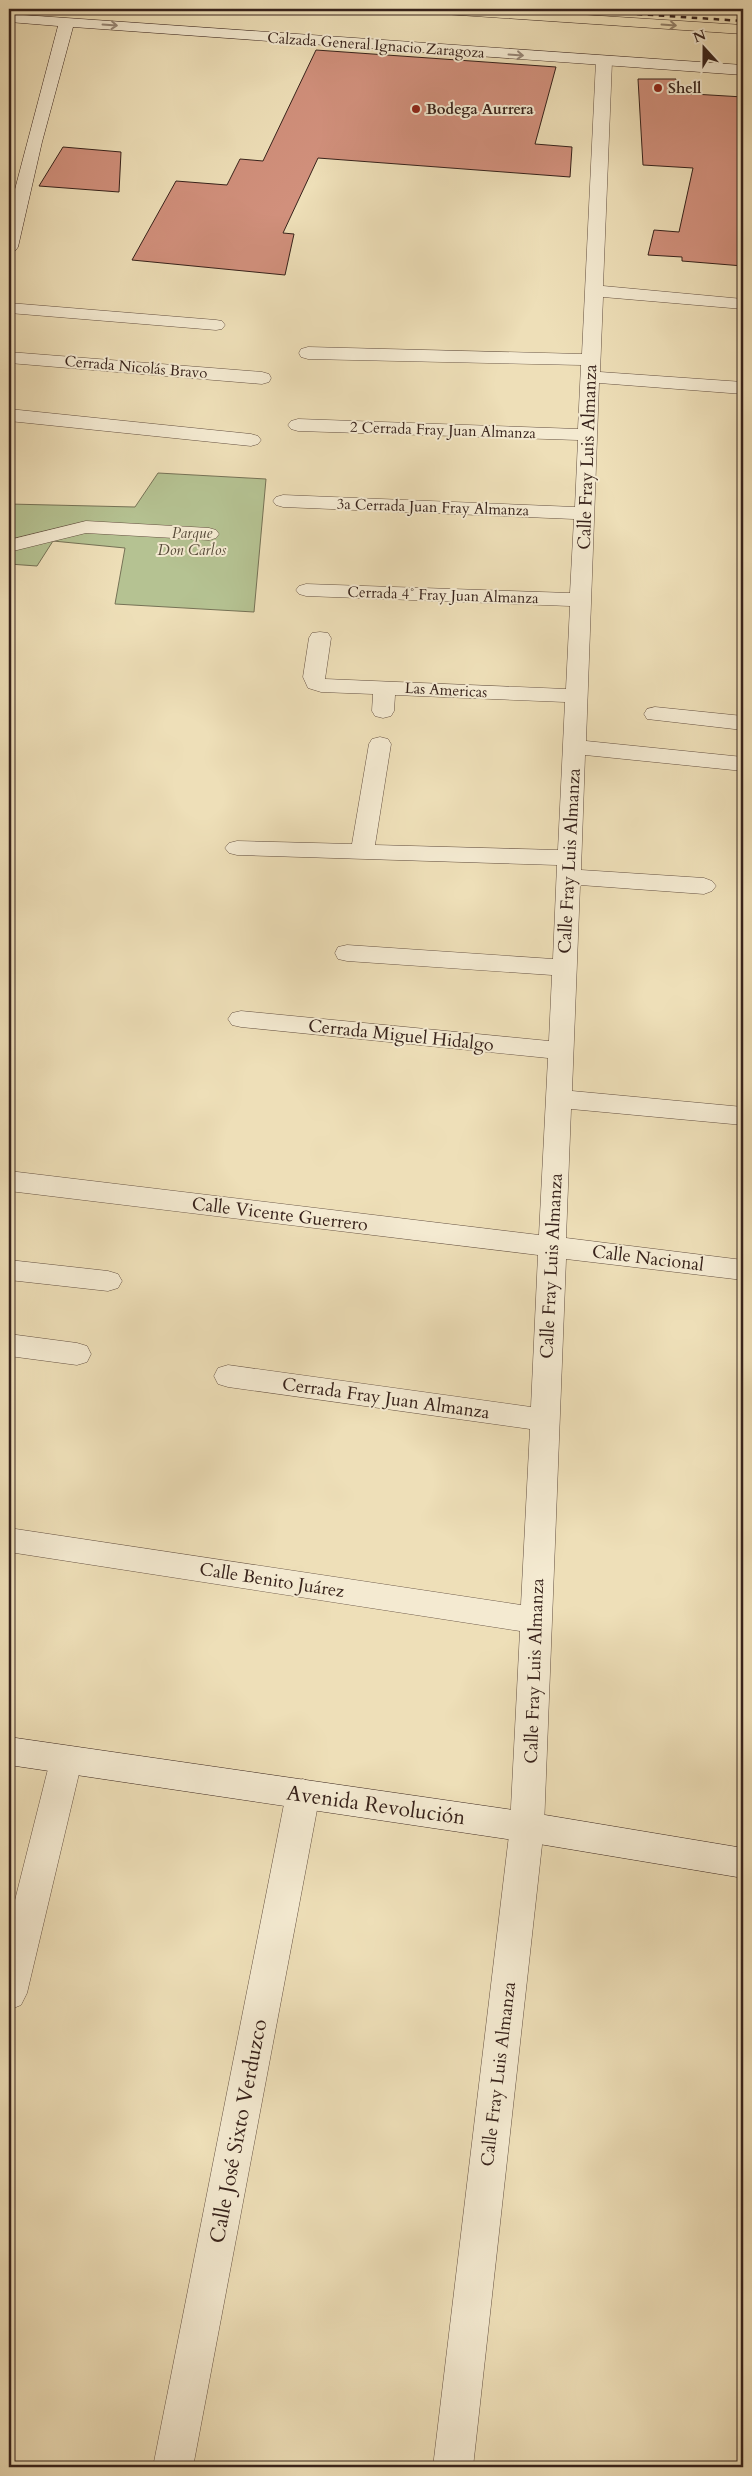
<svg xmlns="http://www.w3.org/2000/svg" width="752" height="2476" font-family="Cardo,serif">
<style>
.green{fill:#b5c292;stroke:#767256}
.building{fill:#d1907c;stroke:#37221b}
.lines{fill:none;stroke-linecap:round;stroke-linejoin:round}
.street-casing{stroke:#655142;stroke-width:1}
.secondary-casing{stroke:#37221b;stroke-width:1}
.highway-casing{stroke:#37221b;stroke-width:1}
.street{fill:#f4ead1;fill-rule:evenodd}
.secondary{fill:#f4ead1;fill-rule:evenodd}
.highway{fill:#eedfb8;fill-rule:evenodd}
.rail{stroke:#37221b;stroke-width:2.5;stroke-dasharray:5.5 5.5;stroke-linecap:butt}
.oneway{stroke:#968676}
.oneway2{stroke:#92806a}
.poi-dot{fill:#8f2418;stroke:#f4ead1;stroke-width:2}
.labels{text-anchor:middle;stroke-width:4;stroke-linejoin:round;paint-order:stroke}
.far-street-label{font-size:15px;fill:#37221b;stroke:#f4ead1}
.far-poi-label{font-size:15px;font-weight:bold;fill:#37221b;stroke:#f4ead1;text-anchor:start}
.far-park-label{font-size:15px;font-style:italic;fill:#564a39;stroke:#f4ead1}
.street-label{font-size:18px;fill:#37221b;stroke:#f4ead1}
.near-street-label{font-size:21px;fill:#37221b;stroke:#f4ead1}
</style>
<rect width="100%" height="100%" fill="#eedfb8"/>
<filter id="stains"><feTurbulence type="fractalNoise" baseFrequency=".004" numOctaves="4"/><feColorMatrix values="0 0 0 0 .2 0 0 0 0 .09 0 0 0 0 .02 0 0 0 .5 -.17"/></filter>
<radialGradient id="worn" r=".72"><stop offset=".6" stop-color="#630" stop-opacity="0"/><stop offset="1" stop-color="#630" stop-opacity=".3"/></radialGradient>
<!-- green -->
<path class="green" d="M 158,473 L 266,479 L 254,612 L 115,604 L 125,548 L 53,541 L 37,566 L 9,564 L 9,504 L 135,507 Z"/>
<!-- building -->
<path class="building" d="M 316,50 L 556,67 L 535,144 L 572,147 L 570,177 L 318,158 L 283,233 L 294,234 L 285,275 L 132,260 L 176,181 L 227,185 L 240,159 L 263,161 Z
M 638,79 L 676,79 L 677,93 L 743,97 L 743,266 L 682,261 L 682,257 L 648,255 L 654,230 L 679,232 L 693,168 L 643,165 Z
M 63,147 L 121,152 L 119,192 L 39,186 Z"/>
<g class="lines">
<!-- street casing -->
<g class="street-casing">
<path id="street" d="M 604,56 L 612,61 L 603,286 L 743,299 L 743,309 L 603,297 L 600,372 L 743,382 L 743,394 L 599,383 L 586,741 L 743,757 L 743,771 L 585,755 L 581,870 L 704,878 L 712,881 L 716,886 L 712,891 L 704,894 L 580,885 L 572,1091 L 743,1107 L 743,1125 L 571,1109 L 566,1238 L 743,1260 L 743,1280 L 566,1259 L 544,1827 L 473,2467 L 433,2467 L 510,1827 L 520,1631 L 9,1552 L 9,1528 L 521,1605 L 530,1429 L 228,1387 L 218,1384 L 214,1376 L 218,1368 L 228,1365 L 531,1407 L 538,1255 L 9,1191 L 9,1171 L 539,1235 L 548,1058 L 241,1027 L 232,1025 L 228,1019 L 232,1013 L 241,1011 L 549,1041 L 552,975 L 347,961 L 338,959 L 335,953 L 338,947 L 347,945 L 553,959 L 557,865 L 237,855 L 229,853 L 225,848 L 229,843 L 237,841 L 352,844 L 369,744 L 372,739 L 380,737 L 388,739 L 391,744 L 375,845 L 558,850 L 565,702 L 395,695 L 394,711 L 391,716 L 383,718 L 375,716 L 372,711 L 373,694 L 321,692 L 308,688 L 303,677 L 309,638 L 312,633 L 320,632 L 328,633 L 331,638 L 325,679 L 566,689 L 570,606 L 306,596 L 299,594 L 296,590 L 299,586 L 306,584 L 570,593 L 574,519 L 283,507 L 276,505 L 273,501 L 276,497 L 283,495 L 575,507 L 578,440 L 298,431 L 291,429 L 288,425 L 291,421 L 298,419 L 578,429 L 581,365 L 308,359 L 301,357 L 299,353 L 301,349 L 308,347 L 582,354 L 596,61 Z
M 9,303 L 216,320 L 222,321 L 225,325 L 222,329 L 216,330 L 9,313 Z
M 9,352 L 262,372 L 269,374 L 271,378 L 269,382 L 262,384 L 9,363 Z
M 9,409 L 251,434 L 258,436 L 261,440 L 258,444 L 251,446 L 9,421 Z
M 86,521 L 209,528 L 216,530 L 219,534 L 216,538 L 209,540 L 86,533 L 9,552 L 9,540 Z
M 655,707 L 743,716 L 743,730 L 647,719 L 644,714 L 647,709 Z
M 9,1260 L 108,1271 L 118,1274 L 122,1281 L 118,1288 L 108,1291 L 9,1280 Z
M 9,1334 L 77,1343 L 87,1346 L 91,1354 L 87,1362 L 77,1365 L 9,1356 Z
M 66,1747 L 78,1751 L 82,1761 L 27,1993 L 21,2005 L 9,2010 L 9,1924 L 50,1761 L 54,1751 Z
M 303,1779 L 315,1784 L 320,1794 L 193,2467 L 153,2467 L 286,1794 L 291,1784 Z"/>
</g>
<!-- secondary casing -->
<g class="secondary-casing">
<path id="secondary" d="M 9,14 L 743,65 L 743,75 L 73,27 L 42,142 L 18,247 L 15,251 L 9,252 L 9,212 L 58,26 L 9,22 Z
M 9,1737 L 527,1812 L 743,1848 L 743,1878 L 527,1842 L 9,1765 Z"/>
</g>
<!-- highway casing -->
<g class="highway-casing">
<path id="highway" d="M 422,9 L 492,9 L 743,25 L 743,34 L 429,13 L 424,12 Z"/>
</g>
<!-- street -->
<use href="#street" class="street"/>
<!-- secondary -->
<use href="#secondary" class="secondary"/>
<!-- highway -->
<use href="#highway" class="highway"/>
<!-- rail -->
<path class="rail" d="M 560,9 L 743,21"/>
</g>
<!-- one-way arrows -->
<defs><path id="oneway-shaft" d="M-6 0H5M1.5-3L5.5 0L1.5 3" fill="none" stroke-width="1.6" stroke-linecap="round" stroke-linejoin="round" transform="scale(1.25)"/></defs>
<g class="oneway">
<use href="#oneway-shaft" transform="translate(110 25) rotate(4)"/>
<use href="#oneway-shaft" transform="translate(516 55) rotate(4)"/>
</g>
<use class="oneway2" href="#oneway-shaft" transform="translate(669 25) rotate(4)"/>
<!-- markers -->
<g class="poi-dot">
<circle cx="658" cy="88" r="5"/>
<circle cx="416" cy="109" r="5"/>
</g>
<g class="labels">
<!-- far-street labels -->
<g class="far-street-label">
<text transform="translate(376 45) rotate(4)" y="5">Calzada General Ignacio Zaragoza</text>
<text transform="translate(136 367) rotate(5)" y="5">Cerrada Nicolás Bravo</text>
<text transform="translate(443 430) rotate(2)" y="5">2 Cerrada Fray Juan Almanza</text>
<text transform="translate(433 507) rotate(2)" y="5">3a Cerrada Juan Fray Almanza</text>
<text transform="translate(443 595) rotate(2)" y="5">Cerrada 4˚ Fray Juan Almanza</text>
<text transform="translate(446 690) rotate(3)" y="5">Las Americas</text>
</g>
<!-- far-poi labels -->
<g class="far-poi-label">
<text x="668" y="93">Shell</text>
<text x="426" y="114">Bodega Aurrera</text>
</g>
<!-- far-park labels -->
<g class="far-park-label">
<text x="192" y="538">Parque<tspan x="192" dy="17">Don Carlos</tspan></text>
</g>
<!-- street labels -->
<g class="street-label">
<text transform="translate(587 457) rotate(-88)" y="6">Calle Fray Luis Almanza</text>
<text transform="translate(569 861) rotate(-87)" y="6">Calle Fray Luis Almanza</text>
<text transform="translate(401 1035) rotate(6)" y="6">Cerrada Miguel Hidalgo</text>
<text transform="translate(280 1214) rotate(7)" y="6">Calle Vicente Guerrero</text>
<text transform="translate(648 1258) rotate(7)" y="6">Calle Nacional</text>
<text transform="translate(551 1266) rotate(-87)" y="6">Calle Fray Luis Almanza</text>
<text transform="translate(386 1398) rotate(8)" y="6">Cerrada Fray Juan Almanza</text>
<text transform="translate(272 1580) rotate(9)" y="6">Calle Benito Juárez</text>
<text transform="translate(534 1671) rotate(-88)" y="6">Calle Fray Luis Almanza</text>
<text transform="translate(498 2074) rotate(-83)" y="6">Calle Fray Luis Almanza</text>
</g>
<!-- near-street labels -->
<g class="near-street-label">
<text transform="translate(376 1805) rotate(8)" y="7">Avenida Revolución</text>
<text transform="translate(238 2131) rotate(-79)" y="7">Calle José Sixto Verduzco</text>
</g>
</g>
<!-- margin -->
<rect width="752" height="2476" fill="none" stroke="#eedfb8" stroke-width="30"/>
<rect x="10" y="10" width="732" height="2456" fill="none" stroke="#37221b" stroke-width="2.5"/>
<rect x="15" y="15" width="722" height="2446" fill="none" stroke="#37221b"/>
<!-- north arrow -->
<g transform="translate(704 48) rotate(339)" stroke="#f4ead1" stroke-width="4" paint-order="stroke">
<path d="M0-4L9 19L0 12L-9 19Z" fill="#37221b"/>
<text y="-8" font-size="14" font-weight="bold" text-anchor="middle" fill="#37221b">N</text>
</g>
<rect width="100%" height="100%" filter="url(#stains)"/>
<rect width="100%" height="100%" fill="url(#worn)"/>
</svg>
